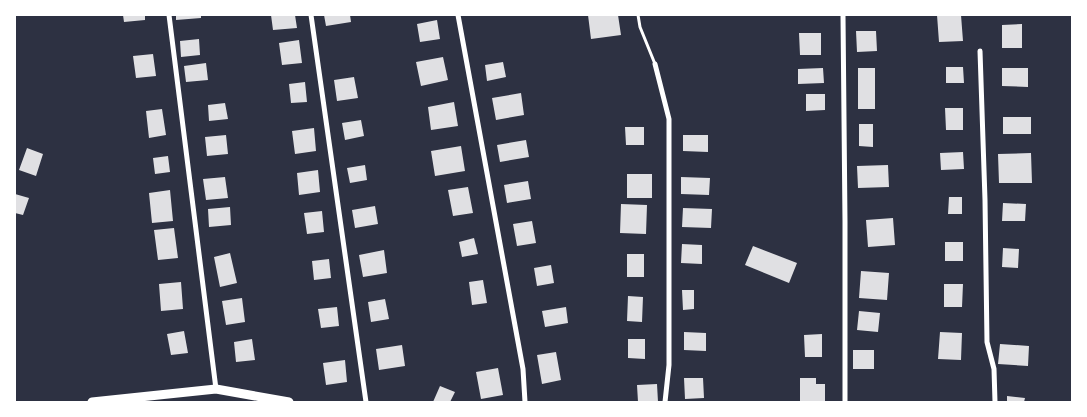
<svg xmlns="http://www.w3.org/2000/svg" width="1087" height="417" font-family="Inter,sans-serif">
<style>
.building{fill:#e0e0e3}
.lines{fill:none;stroke-linecap:round;stroke-linejoin:round}
.service{stroke:#fff;stroke-width:3}
.minor{stroke:#fff;stroke-width:5}
.tertiary{stroke:#fff;stroke-width:9}
</style>
<rect width="100%" height="100%" fill="#2d3142"/>
<!-- building -->
<path class="building" d="M 123,15 L 145,15 L 145,20 L 124,22 Z
M 176,15 L 201,15 L 201,18 L 176,20 Z
M 271,15 L 295,15 L 297,28 L 273,30 Z
M 324,15 L 350,15 L 351,22 L 326,26 Z
M 588,15 L 618,15 L 621,35 L 591,39 Z
M 937,15 L 961,15 L 963,41 L 939,42 Z
M 437,20 L 440,39 L 420,42 L 417,24 Z
M 1022,24 L 1022,48 L 1002,48 L 1002,25 Z
M 856,31 L 876,31 L 877,51 L 857,52 Z
M 799,33 L 821,33 L 821,55 L 800,55 Z
M 199,39 L 200,55 L 181,57 L 180,41 Z
M 299,40 L 302,63 L 282,65 L 279,43 Z
M 153,54 L 156,76 L 136,78 L 133,56 Z
M 443,57 L 448,80 L 421,86 L 416,62 Z
M 503,62 L 506,77 L 487,81 L 485,65 Z
M 206,63 L 208,80 L 186,82 L 184,66 Z
M 946,67 L 963,67 L 964,83 L 946,83 Z
M 823,68 L 824,83 L 798,84 L 798,69 Z
M 858,68 L 875,68 L 875,109 L 858,109 Z
M 1002,68 L 1028,68 L 1028,87 L 1002,86 Z
M 354,77 L 358,98 L 337,101 L 334,80 Z
M 305,82 L 307,102 L 291,103 L 289,84 Z
M 521,93 L 524,115 L 496,120 L 492,98 Z
M 806,94 L 825,94 L 825,110 L 806,111 Z
M 454,102 L 458,126 L 431,130 L 428,107 Z
M 225,103 L 228,119 L 209,121 L 208,105 Z
M 945,108 L 963,108 L 963,130 L 946,130 Z
M 162,109 L 166,135 L 149,138 L 146,111 Z
M 1003,117 L 1031,117 L 1031,134 L 1003,134 Z
M 361,120 L 364,136 L 345,140 L 342,123 Z
M 859,124 L 873,124 L 873,147 L 859,146 Z
M 625,127 L 644,127 L 644,145 L 626,145 Z
M 314,128 L 316,151 L 295,154 L 292,131 Z
M 226,135 L 228,154 L 207,156 L 205,137 Z
M 683,135 L 708,135 L 708,152 L 683,151 Z
M 526,140 L 529,157 L 500,162 L 497,145 Z
M 461,146 L 465,171 L 435,176 L 431,151 Z
M 27,148 L 43,154 L 36,176 L 19,170 Z
M 963,152 L 964,169 L 941,170 L 940,153 Z
M 1031,153 L 1032,183 L 999,183 L 998,154 Z
M 168,156 L 170,172 L 155,174 L 153,158 Z
M 365,165 L 367,180 L 350,183 L 347,168 Z
M 888,165 L 889,187 L 858,188 L 857,166 Z
M 318,170 L 320,192 L 299,195 L 297,173 Z
M 627,174 L 652,174 L 652,198 L 627,198 Z
M 225,177 L 228,198 L 206,200 L 203,179 Z
M 681,177 L 710,178 L 709,195 L 681,194 Z
M 528,181 L 531,199 L 507,203 L 504,185 Z
M 468,187 L 473,213 L 453,216 L 448,190 Z
M 170,190 L 173,221 L 152,223 L 149,193 Z
M 15,194 L 29,198 L 23,215 L 15,213 Z
M 949,197 L 962,197 L 962,214 L 948,214 Z
M 1003,203 L 1026,204 L 1025,221 L 1002,221 Z
M 621,204 L 647,205 L 646,234 L 620,233 Z
M 375,206 L 378,224 L 355,228 L 352,210 Z
M 230,207 L 231,225 L 209,227 L 208,209 Z
M 683,208 L 712,209 L 711,228 L 682,227 Z
M 322,211 L 324,232 L 307,234 L 304,213 Z
M 893,218 L 895,245 L 868,247 L 866,220 Z
M 532,221 L 536,243 L 517,246 L 513,224 Z
M 174,228 L 178,258 L 158,260 L 154,230 Z
M 474,238 L 478,254 L 462,257 L 459,242 Z
M 945,242 L 963,242 L 963,261 L 945,261 Z
M 682,244 L 702,245 L 702,264 L 681,263 Z
M 753,246 L 797,263 L 789,283 L 745,265 Z
M 1003,248 L 1019,249 L 1018,268 L 1002,267 Z
M 384,250 L 387,273 L 363,277 L 359,255 Z
M 230,253 L 237,283 L 220,287 L 214,257 Z
M 627,254 L 644,254 L 644,277 L 627,277 Z
M 329,259 L 331,278 L 314,280 L 312,261 Z
M 551,265 L 554,283 L 537,286 L 534,268 Z
M 861,271 L 889,273 L 887,300 L 859,298 Z
M 483,280 L 487,303 L 472,305 L 469,282 Z
M 181,282 L 183,309 L 161,311 L 159,284 Z
M 944,284 L 963,284 L 962,307 L 944,307 Z
M 682,290 L 694,290 L 694,309 L 683,310 Z
M 628,296 L 643,297 L 642,322 L 627,321 Z
M 242,298 L 245,322 L 226,325 L 222,301 Z
M 385,299 L 389,319 L 371,322 L 368,302 Z
M 337,307 L 339,326 L 321,328 L 318,309 Z
M 566,307 L 568,323 L 545,327 L 542,311 Z
M 859,311 L 880,313 L 878,332 L 857,330 Z
M 184,331 L 188,353 L 171,355 L 167,334 Z
M 684,332 L 706,333 L 706,351 L 684,350 Z
M 940,332 L 962,333 L 961,360 L 938,359 Z
M 822,334 L 822,357 L 805,357 L 804,335 Z
M 252,339 L 255,360 L 236,362 L 234,342 Z
M 628,339 L 645,339 L 645,359 L 628,358 Z
M 1000,344 L 1029,346 L 1028,366 L 998,364 Z
M 402,345 L 405,366 L 379,370 L 376,349 Z
M 853,350 L 874,350 L 874,369 L 853,369 Z
M 556,352 L 561,380 L 542,384 L 537,355 Z
M 345,360 L 347,382 L 326,385 L 323,363 Z
M 498,368 L 503,395 L 481,399 L 476,372 Z
M 684,378 L 703,378 L 704,398 L 685,399 Z
M 800,378 L 816,378 L 816,384 L 825,384 L 825,402 L 800,402 Z
M 657,384 L 658,402 L 638,402 L 637,385 Z
M 440,386 L 455,392 L 450,402 L 433,402 Z
M 1007,396 L 1025,398 L 1024,402 L 1007,402 Z"/>
<g class="lines">
<!-- service -->
<path class="service" d="M 638,15 L 640,27 L 655,64"/>
<!-- minor -->
<path class="minor" d="M 169,15 L 216,389
M 311,15 L 366,402
M 458,15 L 523,369 L 525,402
M 843,15 L 845,222 L 845,402
M 980,51 L 985,200 L 987,342 L 994,369 L 995,402
M 655,64 L 669,119 L 669,365 L 665,402"/>
<!-- tertiary -->
<path class="tertiary" d="M 92,402 L 216,389 L 289,402"/>
</g>
<!-- border -->
<rect width="1087" height="417" fill="none" stroke="#ffffff" stroke-width="32"/>
</svg>
